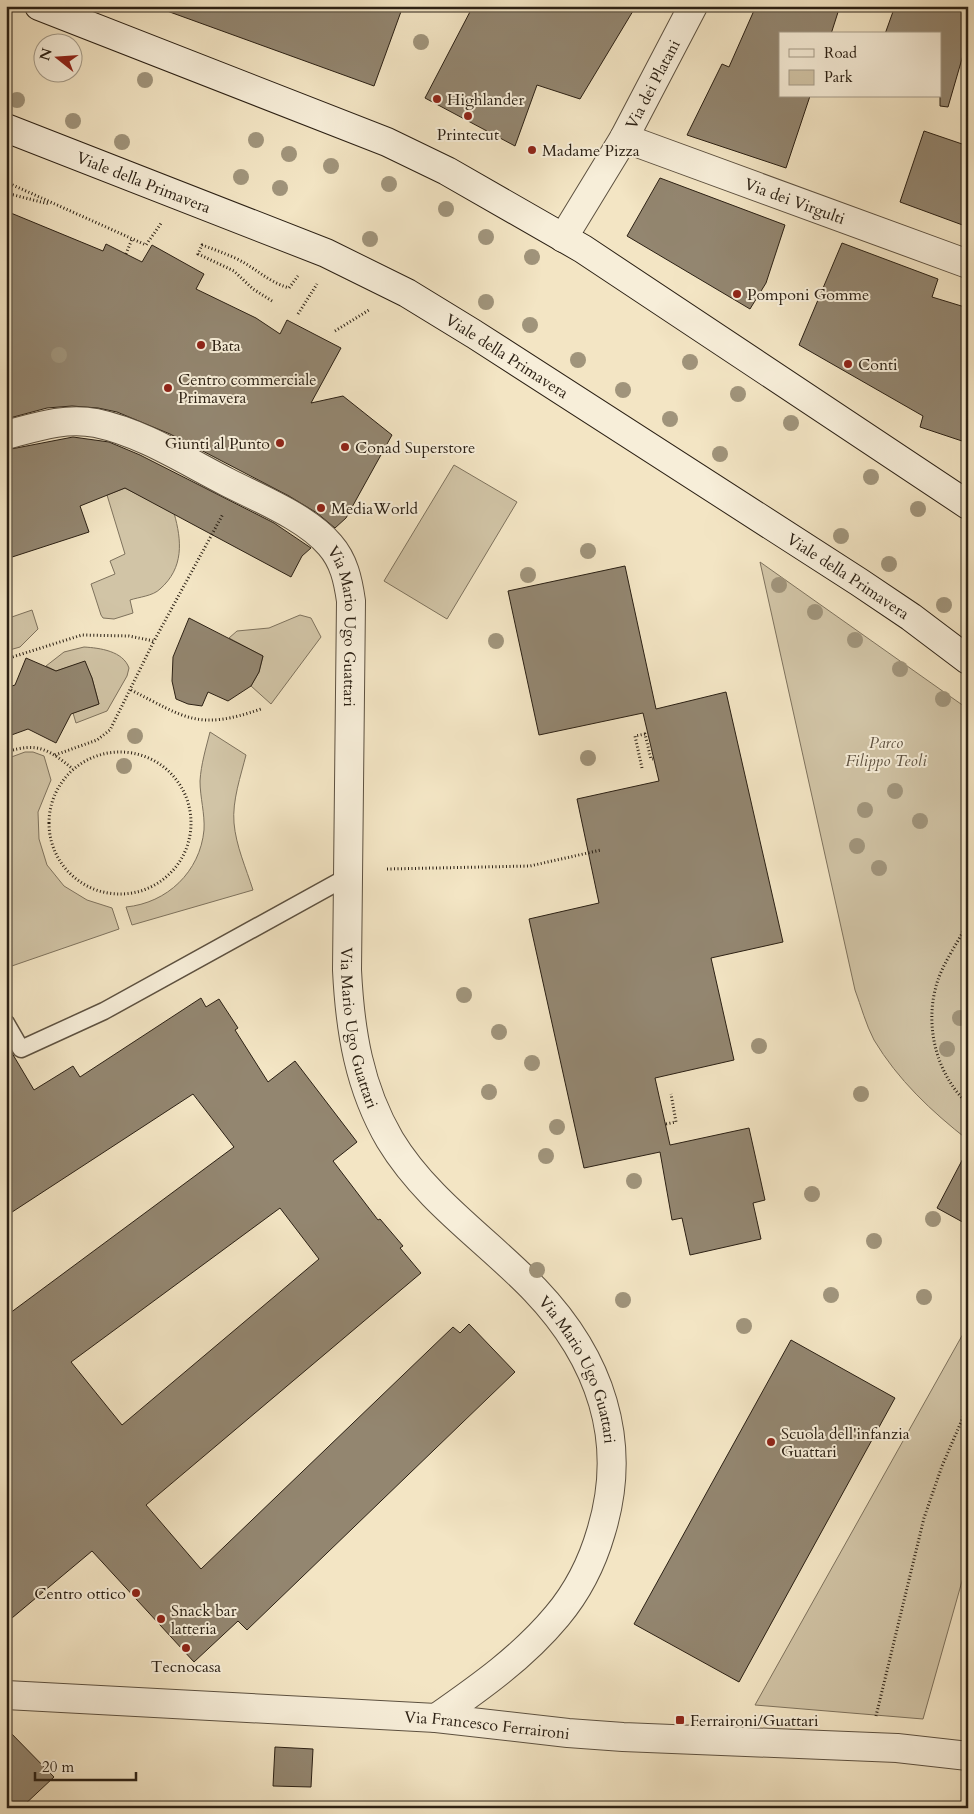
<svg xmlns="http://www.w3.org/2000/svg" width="974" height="1814" font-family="Cardo,serif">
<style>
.green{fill:#d1c4a6;stroke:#7e725d}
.building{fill:#938670;stroke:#2b2014;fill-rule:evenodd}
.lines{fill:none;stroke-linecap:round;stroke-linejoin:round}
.lane-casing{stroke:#5d5140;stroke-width:19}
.street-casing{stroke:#5d5140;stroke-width:30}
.secondary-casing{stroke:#2b2014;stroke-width:30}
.path{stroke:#2b2014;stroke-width:3;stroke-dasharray:1 2.5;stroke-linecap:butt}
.lane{stroke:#f7eed9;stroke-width:16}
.street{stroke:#f7eed9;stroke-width:28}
.secondary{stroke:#f7eed9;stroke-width:28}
.tree{fill:#a0947b}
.poi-dot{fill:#8f2418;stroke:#f7eed9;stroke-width:2}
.labels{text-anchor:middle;stroke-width:4;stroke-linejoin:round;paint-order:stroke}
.street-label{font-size:16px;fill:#2b2014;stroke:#f7eed9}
.poi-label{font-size:16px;fill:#2b2014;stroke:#f7eed9;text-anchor:start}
.park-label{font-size:16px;font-style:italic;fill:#5d5140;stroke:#f7eed9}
</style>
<rect width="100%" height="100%" fill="#f3e5c4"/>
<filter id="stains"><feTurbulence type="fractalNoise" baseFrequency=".004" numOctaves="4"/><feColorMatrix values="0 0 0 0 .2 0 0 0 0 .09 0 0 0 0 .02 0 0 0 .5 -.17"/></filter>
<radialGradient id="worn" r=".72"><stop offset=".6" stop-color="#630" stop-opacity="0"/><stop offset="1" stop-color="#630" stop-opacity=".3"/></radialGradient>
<!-- green -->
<path class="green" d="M 454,465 L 517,502 L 447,619 L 384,581 Z
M 125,488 L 174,513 C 182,541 184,568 160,589 C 153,596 139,597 130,600 L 133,613 L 114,619 L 103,618 L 101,615 L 91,584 L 115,574 L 110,561 L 125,554 L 107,495 Z
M 760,562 L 968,709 L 968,1140 C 931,1111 898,1080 874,1040 C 866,1025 861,1006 855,990 Z
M 32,610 L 38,629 L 20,647 L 6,651 L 6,619 Z
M 300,615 L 311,618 L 321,637 L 271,704 L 251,686 L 259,672 L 263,656 L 229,638 L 237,631 L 269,628 Z
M 84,647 C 100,648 123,651 129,668 L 127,676 L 107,711 L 76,723 L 73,713 L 99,704 L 92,678 L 84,662 L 56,671 L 46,666 L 64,652 Z
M 210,732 L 246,755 C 241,775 232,801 234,823 C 236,846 246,868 253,890 L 132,925 L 126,907 C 167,903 200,872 204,830 C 205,814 200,797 200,781 C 201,764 206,748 210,732 Z
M 25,752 L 33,752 L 44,756 L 51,780 L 38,812 L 39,839 L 47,865 L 64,886 L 87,900 L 112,908 L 119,929 L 6,968 L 6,759 Z
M 968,1325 L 968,1560 L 923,1719 L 755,1705 Z"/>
<!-- building -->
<path class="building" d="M 167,6 L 403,6 L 374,86 L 167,11 Z
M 473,6 L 636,6 L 580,99 L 537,85 L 515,146 L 425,98 Z
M 756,6 L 840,6 L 831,34 L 780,34 L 780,96 L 810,96 L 786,168 L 687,135 L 722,64 L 729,67 Z
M 895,6 L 968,6 L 968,38 L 948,107 L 940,106 L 940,34 L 885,34 Z
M 924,131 L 968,146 L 968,227 L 900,202 Z
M 660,178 L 785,225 L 766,283 L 750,309 L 627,236 Z
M 6,211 L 103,251 L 106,244 L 142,262 L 152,245 L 204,274 L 196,289 L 256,318 L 280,334 L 287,320 L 341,348 L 311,403 L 343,396 L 392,435 L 346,518 L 335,528 L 317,513 L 289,496 L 170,434 L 117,412 L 98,408 L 72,406 L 47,408 L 6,419 Z
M 842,243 L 938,279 L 932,297 L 968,308 L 968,443 L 920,427 L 923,416 L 799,345 Z
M 73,437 L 109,442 L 140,455 L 274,523 L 311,548 L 302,556 L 291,577 L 125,488 L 80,506 L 89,532 L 6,559 L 6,450 Z
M 625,566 L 656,709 L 726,692 L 783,942 L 711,958 L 734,1060 L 655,1078 L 670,1145 L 749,1128 L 765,1200 L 753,1203 L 761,1239 L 690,1255 L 682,1218 L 672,1220 L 660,1152 L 584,1168 L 529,919 L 599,903 L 577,799 L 659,781 L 643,713 L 539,735 L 508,591 Z
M 189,618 L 263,656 L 259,672 L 251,686 L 228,701 L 208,692 L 202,706 L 188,704 L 176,699 L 172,681 L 173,657 Z
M 26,658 L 56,671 L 85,661 L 92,678 L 99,704 L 71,714 L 56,743 L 28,729 L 6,737 L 6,688 L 15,685 Z
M 201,998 L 206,1007 L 219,999 L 238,1028 L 235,1030 L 268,1082 L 295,1061 L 357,1142 L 333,1161 L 378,1220 L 380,1219 L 403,1246 L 400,1248 L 421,1273 L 146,1505 L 201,1569 L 453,1327 L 460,1333 L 469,1324 L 515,1372 L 247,1630 L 238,1621 L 194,1662 L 92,1551 L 6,1623 L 6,1316 L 234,1147 L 193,1094 L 6,1216 L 6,1043 L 34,1090 L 73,1066 L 80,1077 ZM 280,1208 L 319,1259 L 122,1425 L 71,1362 Z
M 968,1149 L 968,1225 L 937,1208 Z
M 791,1340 L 895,1398 L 739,1682 L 634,1624 Z
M 6,1728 L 54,1777 L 21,1808 L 6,1808 Z
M 275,1747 L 313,1749 L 311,1787 L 273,1786 Z"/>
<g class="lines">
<!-- lane casing -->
<g class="lane-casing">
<path id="lane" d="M 6,1023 L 21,1049 L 104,1011 L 347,877"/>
</g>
<!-- street casing -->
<g class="street-casing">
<g id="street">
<path id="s1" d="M 624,138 L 968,264"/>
<path id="s2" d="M 563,238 L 624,138 L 693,6"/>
<path id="s3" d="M 6,435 C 36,427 65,417 96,423 C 143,433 184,460 227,482 C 260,499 306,517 330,545 C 344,561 348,580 351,601 L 347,970 C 350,1031 359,1087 390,1140 C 427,1201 487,1240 535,1290 C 600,1358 629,1441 601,1532 C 592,1563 578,1591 557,1616 C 523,1657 479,1688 436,1718"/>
<path id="s4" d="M 6,1695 L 436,1718 L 568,1733 L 623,1737 L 897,1748 L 968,1756"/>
</g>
</g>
<!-- secondary casing -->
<g class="secondary-casing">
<g id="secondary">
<path d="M 39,6 L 387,142 L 447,171 L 583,249 L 968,505"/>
<path id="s5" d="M 6,128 L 326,253 L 407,293 L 474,334 L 859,582 L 911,617 L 968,660"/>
</g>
</g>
<!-- path -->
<path class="path" d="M 6,182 L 146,245 L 162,222
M 6,193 L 49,204
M 126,254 L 132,239
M 272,301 L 253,289 L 234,271 L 198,254 L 202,245 C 213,249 224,253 235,258 C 255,267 266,281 289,288 L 298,276
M 298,314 L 317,284
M 335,331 L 369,310
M 6,659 L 82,635 L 129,636 L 154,641 L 223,514
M 131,690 C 186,718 198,731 261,709
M 6,752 C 38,742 48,749 73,769
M49 823a71 71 0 1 1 142 0a71 71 0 1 1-142 0Z
M 55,755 L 97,740 L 110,730 L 154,641
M 642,768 L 635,736 L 645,734 L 651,759 L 653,759
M 387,869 L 530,866 L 601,850
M 968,927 L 963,932 C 954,948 942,966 937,983 C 924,1025 936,1074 968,1104
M 666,1124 L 676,1122 L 671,1094
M 876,1716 L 924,1518 L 942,1466 L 968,1406"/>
<!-- lane -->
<use href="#lane" class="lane"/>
<!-- street -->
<use href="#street" class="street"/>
<!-- secondary -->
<use href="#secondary" class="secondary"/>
</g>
<!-- trees -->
<g class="tree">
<circle cx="421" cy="42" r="8"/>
<circle cx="145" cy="80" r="8"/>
<circle cx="17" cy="100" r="8"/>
<circle cx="73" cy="121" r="8"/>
<circle cx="256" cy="140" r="8"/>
<circle cx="122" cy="142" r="8"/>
<circle cx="289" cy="154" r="8"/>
<circle cx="331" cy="166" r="8"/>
<circle cx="241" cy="177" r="8"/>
<circle cx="389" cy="184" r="8"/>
<circle cx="280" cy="188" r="8"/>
<circle cx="446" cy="209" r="8"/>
<circle cx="486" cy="237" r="8"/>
<circle cx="370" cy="239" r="8"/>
<circle cx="532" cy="257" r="8"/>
<circle cx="486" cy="302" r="8"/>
<circle cx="530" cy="325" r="8"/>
<circle cx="59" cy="355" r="8"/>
<circle cx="578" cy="360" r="8"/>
<circle cx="690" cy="362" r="8"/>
<circle cx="623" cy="390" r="8"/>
<circle cx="738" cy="394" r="8"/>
<circle cx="670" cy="419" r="8"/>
<circle cx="791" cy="423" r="8"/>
<circle cx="720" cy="454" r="8"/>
<circle cx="871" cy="477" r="8"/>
<circle cx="918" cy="509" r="8"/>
<circle cx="841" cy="536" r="8"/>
<circle cx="588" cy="551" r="8"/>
<circle cx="889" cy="564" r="8"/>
<circle cx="528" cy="575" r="8"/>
<circle cx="779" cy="585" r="8"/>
<circle cx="944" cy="605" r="8"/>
<circle cx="815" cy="612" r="8"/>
<circle cx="855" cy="640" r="8"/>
<circle cx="496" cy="641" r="8"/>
<circle cx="900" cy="669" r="8"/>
<circle cx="943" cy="699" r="8"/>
<circle cx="135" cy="736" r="8"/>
<circle cx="588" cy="758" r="8"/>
<circle cx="124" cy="766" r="8"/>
<circle cx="895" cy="791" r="8"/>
<circle cx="865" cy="810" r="8"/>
<circle cx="920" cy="821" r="8"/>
<circle cx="857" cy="846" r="8"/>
<circle cx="879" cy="868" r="8"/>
<circle cx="464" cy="995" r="8"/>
<circle cx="960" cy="1018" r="8"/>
<circle cx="499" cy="1032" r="8"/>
<circle cx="759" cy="1046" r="8"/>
<circle cx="947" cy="1049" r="8"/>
<circle cx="532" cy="1063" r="8"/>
<circle cx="489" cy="1092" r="8"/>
<circle cx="861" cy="1094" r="8"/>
<circle cx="557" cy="1127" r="8"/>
<circle cx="546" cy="1156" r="8"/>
<circle cx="634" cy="1181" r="8"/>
<circle cx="812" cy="1194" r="8"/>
<circle cx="933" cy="1219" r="8"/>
<circle cx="874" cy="1241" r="8"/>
<circle cx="537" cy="1270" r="8"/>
<circle cx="831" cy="1295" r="8"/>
<circle cx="924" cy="1297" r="8"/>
<circle cx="623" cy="1300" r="8"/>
<circle cx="744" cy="1326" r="8"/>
</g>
<!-- markers -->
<g class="poi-dot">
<circle cx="437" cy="99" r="5"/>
<circle cx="468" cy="116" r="5"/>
<circle cx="532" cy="150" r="5"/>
<circle cx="737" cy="294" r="5"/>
<circle cx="201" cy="345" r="5"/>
<circle cx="848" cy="364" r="5"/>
<circle cx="168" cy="388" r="5"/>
<circle cx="280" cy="443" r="5"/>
<circle cx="345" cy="447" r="5"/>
<circle cx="321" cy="508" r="5"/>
<circle cx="771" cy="1442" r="5"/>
<circle cx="136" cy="1593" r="5"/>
<circle cx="161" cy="1619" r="5"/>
<circle cx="186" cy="1648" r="5"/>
<rect x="675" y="1715" width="10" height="10" rx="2.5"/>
</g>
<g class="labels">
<!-- street labels -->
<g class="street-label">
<text dy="6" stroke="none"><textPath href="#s2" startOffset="178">Via dei Platani</textPath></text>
<text dy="6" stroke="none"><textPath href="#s5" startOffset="148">Viale della Primavera</textPath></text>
<text dy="6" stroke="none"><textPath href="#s1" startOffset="182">Via dei Virgulti</textPath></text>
<text dy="6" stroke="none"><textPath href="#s5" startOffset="552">Viale della Primavera</textPath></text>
<text dy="6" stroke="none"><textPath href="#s5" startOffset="958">Viale della Primavera</textPath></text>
<text dy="6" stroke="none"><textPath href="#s3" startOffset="442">Via Mario Ugo Guattari</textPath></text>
<text dy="6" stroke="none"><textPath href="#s3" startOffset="846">Via Mario Ugo Guattari</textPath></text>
<text dy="6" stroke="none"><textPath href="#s3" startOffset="1266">Via Mario Ugo Guattari</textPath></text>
<text dy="6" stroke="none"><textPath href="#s4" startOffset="482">Via Francesco Ferraironi</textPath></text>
</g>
<!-- poi labels -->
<g class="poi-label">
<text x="447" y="105">Highlander</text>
<text x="468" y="140" text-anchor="middle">Printecut</text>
<text x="542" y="156">Madame Pizza</text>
<text x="747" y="300">Pomponi Gomme</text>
<text x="211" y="351">Bata</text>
<text x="858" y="370">Conti</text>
<text x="178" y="385">Centro commerciale<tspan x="178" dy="18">Primavera</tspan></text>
<text x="270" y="449" text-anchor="end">Giunti al Punto</text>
<text x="355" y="453">Conad Superstore</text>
<text x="331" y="514">MediaWorld</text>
<text x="781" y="1439">Scuola dell'infanzia<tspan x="781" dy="18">Guattari</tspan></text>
<text x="126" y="1599" text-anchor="end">Centro ottico</text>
<text x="171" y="1616">Snack bar<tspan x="171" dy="18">latteria</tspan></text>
<text x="186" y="1672" text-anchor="middle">Tecnocasa</text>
<text x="690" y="1726">Ferraironi/Guattari</text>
</g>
<!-- park labels -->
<g class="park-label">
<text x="886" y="748">Parco<tspan x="886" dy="18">Filippo Teoli</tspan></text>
</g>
</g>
<!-- margin -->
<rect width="974" height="1814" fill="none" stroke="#f3e5c4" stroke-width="25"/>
<rect x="8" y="8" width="959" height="1799" fill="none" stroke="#2b2014" stroke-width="2.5"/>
<rect x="12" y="12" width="949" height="1789" fill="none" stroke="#2b2014"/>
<!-- legend -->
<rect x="779" y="32" width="162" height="65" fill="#f7eed9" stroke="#a59c8a"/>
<rect x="789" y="49" width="25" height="8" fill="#f7eed9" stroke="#a59c8a"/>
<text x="824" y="58" font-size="15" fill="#2b2014">Road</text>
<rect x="789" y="70" width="25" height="15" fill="#d1c4a6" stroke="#a59c8a"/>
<text x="824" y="82" font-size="15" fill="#2b2014">Park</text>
<!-- north arrow -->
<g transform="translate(58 58) rotate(287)"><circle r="24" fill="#f7eed9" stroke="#a59c8a"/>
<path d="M0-4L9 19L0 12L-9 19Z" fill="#8f2418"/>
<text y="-8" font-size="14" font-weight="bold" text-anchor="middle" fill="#2b2014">N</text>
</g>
<!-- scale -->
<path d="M35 1772v8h101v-8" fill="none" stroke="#2b2014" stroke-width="2.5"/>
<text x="42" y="1772" font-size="15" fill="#2b2014" stroke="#f7eed9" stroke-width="4" paint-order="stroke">20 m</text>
<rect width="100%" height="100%" filter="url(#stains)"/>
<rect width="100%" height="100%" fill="url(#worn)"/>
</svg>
